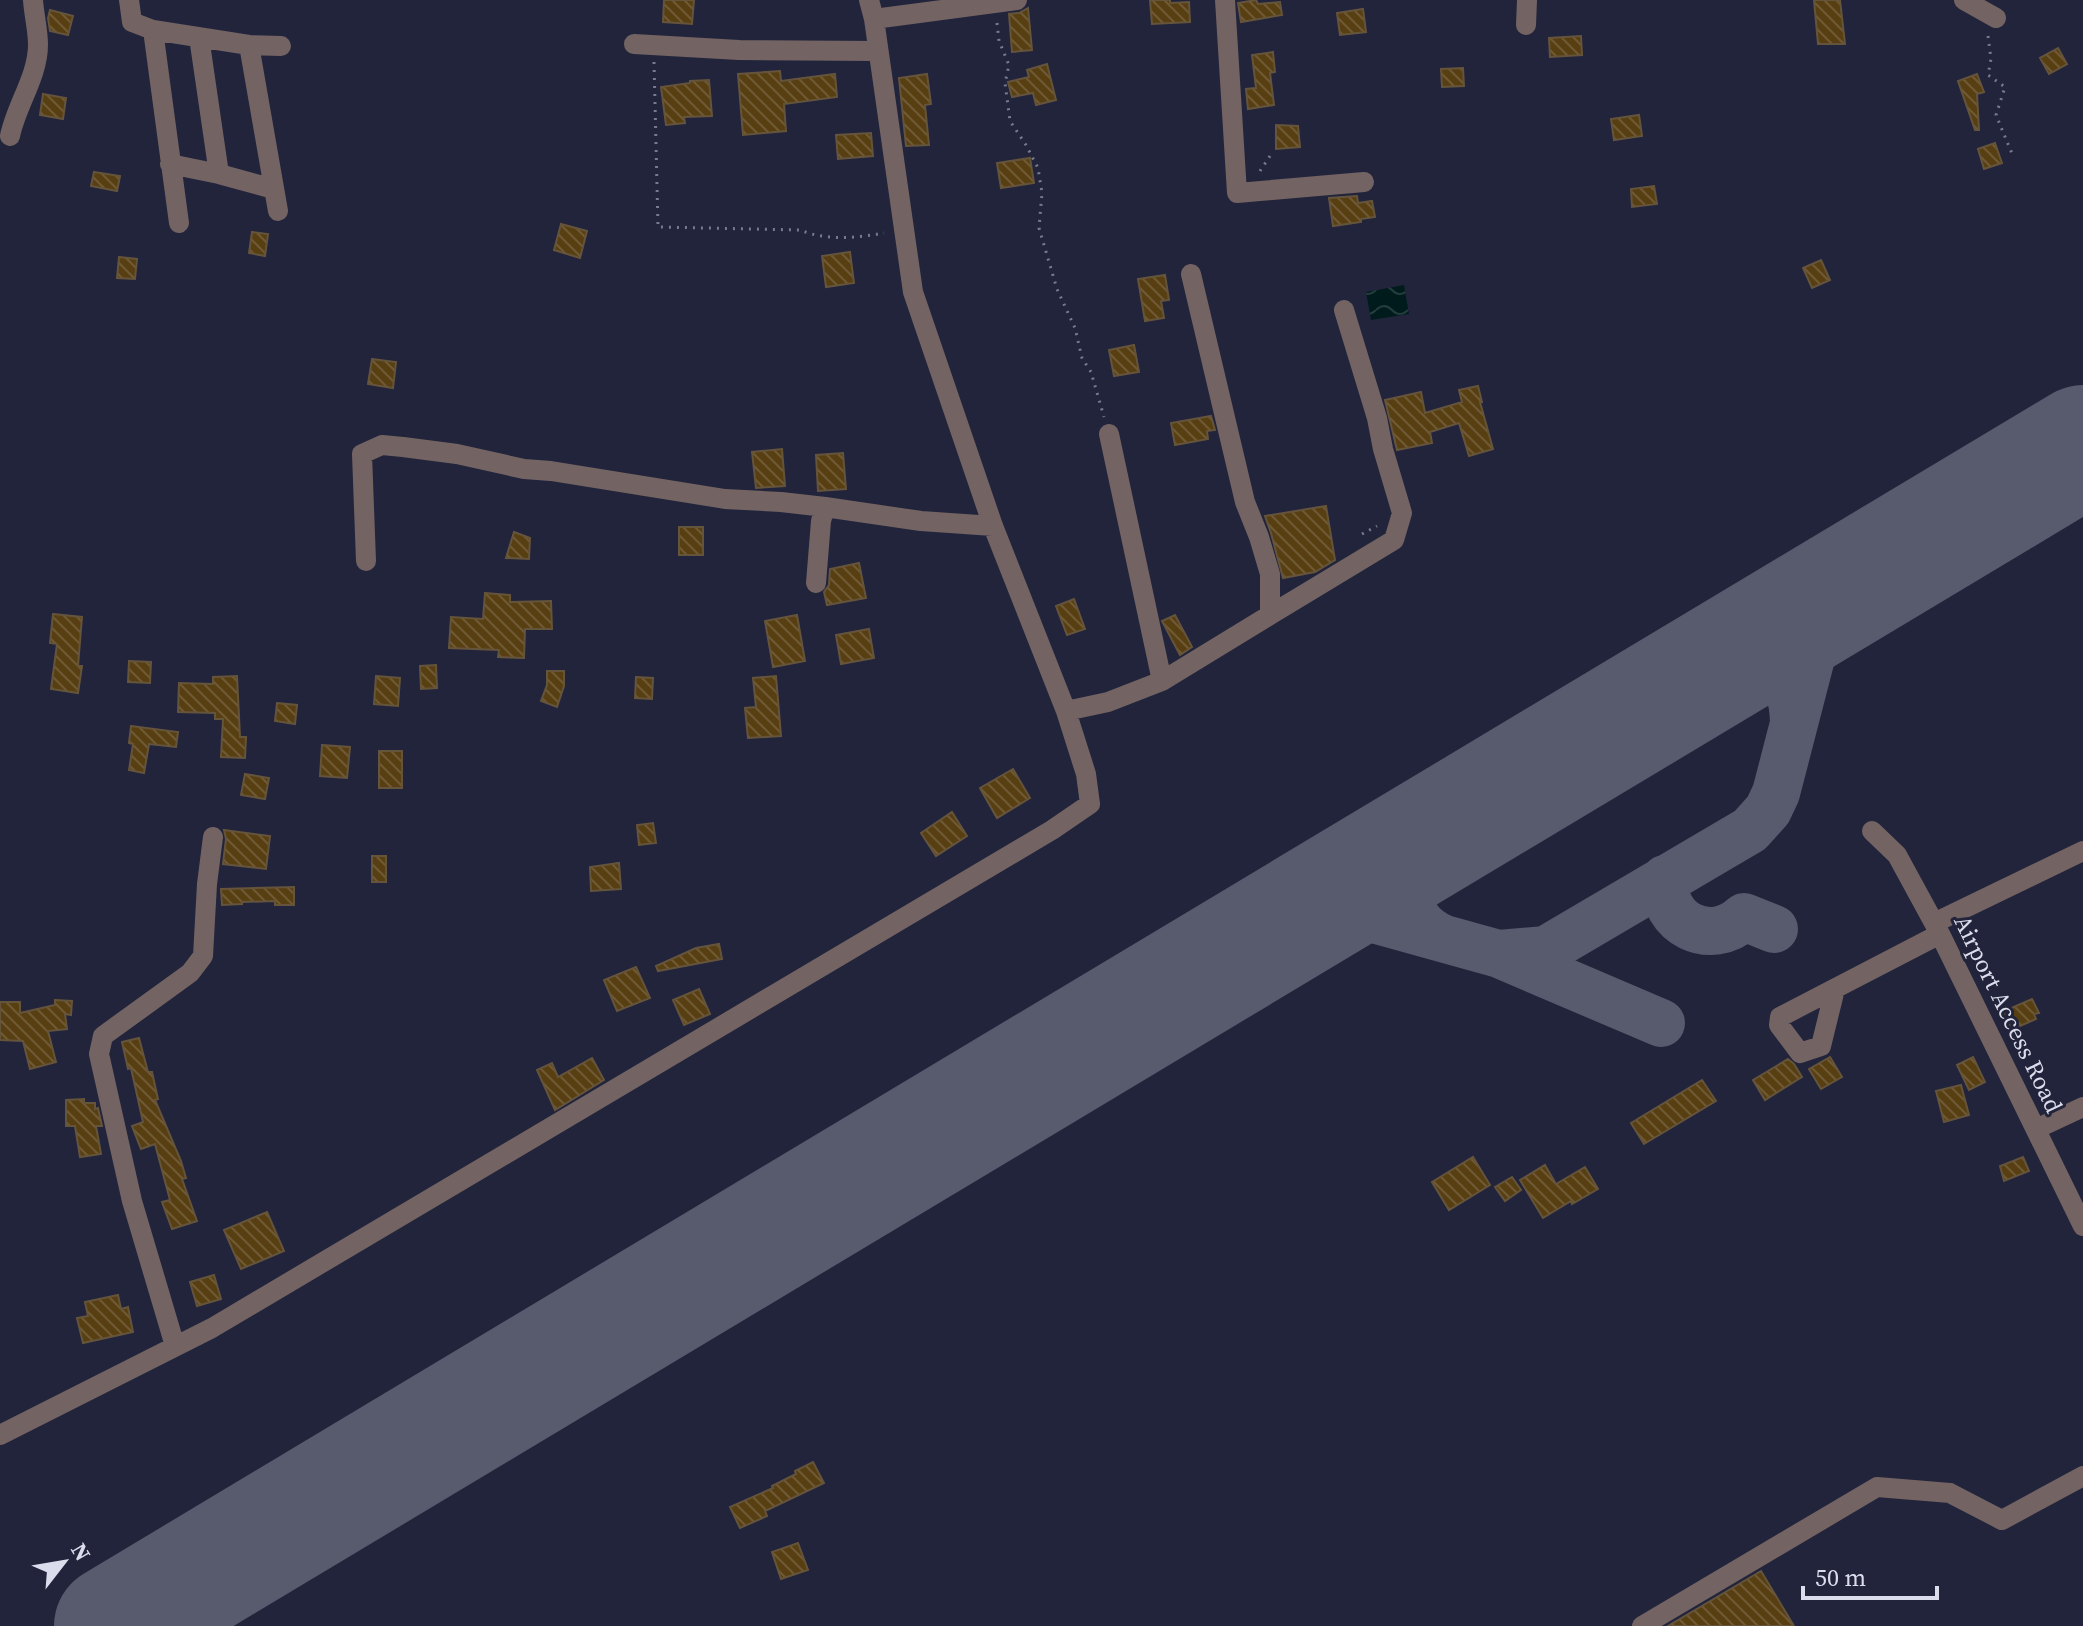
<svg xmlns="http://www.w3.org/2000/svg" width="2083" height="1626" font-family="'Source Serif 4',serif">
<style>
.water{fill:url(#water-waves)}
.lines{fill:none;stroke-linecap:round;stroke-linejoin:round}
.taxiway{stroke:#585a6e;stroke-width:48}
.runway{stroke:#585a6e;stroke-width:122}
.building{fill:url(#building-back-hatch);stroke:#65543c;stroke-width:2}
.path{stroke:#787a8d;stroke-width:3;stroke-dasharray:2 6;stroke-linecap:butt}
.minor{stroke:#736463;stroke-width:20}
.labels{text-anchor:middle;stroke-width:6;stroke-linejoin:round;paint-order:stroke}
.street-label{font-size:24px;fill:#dbdded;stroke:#22243b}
</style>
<defs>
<pattern id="water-waves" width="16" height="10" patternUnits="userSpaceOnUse" patternTransform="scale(2)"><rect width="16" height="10" fill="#001b1c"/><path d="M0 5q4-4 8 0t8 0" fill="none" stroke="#253c3d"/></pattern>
<pattern id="building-back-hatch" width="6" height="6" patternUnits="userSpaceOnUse" patternTransform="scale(2)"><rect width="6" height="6" fill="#583f12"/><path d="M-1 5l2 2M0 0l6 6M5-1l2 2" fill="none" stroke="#6f5a35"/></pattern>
</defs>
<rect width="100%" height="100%" fill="#22243b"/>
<!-- water -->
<path class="water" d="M 1404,285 L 1409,314 L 1371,320 L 1366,292 Z"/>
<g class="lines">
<!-- taxiway -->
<path class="taxiway" d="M 1702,674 C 1712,671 1723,665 1733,663 C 1741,662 1751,664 1759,667 C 1788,677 1793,693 1794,722
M 1665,879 C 1661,924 1711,948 1744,917 L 1774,929
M 1319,904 L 1499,954 L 1661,1023
M 1440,937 C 1432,933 1425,928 1420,922 C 1407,906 1396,874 1411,856 C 1422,843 1447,829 1462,819
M 1499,954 L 1546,950 L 1750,830 L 1768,810 L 1776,793 L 1826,600"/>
<!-- runway -->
<path class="runway" d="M 115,1626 L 2083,446"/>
</g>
<!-- building -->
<path class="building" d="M 664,0 L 694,0 L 692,24 L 663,22 Z
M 1150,0 L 1170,0 L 1170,3 L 1189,2 L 1190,22 L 1152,24 Z
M 1256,0 L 1258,4 L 1280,2 L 1282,15 L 1241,22 L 1238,3 Z
M 1814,0 L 1840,0 L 1845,44 L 1818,44 Z
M 1028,8 L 1032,50 L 1012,52 L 1009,14 L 1019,13 Z
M 1363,9 L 1366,32 L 1340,35 L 1337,13 Z
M 50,10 L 73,16 L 68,35 L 50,31 L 48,18 Z
M 1581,36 L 1582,55 L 1550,57 L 1549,38 Z
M 2058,48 L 2067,64 L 2049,74 L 2040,58 Z
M 1273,52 L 1275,72 L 1270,73 L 1274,105 L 1248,109 L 1246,89 L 1256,88 L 1252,55 Z
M 1047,64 L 1056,100 L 1036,105 L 1033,93 L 1012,97 L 1008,82 L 1029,77 L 1027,70 Z
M 1463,68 L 1464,86 L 1442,87 L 1441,69 Z
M 780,71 L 781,81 L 835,74 L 837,97 L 784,104 L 786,131 L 743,135 L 738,74 Z
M 927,74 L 931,104 L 925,105 L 929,145 L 906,146 L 899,78 Z
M 1977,74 L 1984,92 L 1977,94 L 1979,130 L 1975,130 L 1958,81 Z
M 709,80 L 712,116 L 684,117 L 685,123 L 666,125 L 661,87 L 690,83 L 690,81 Z
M 43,94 L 66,98 L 63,119 L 40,115 Z
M 1639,115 L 1642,136 L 1614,140 L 1611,119 Z
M 1276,125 L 1298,126 L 1300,147 L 1276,149 Z
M 871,133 L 873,156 L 838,159 L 836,135 Z
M 1995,143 L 2002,163 L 1984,169 L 1978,149 Z
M 1030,158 L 1034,183 L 1001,188 L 997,163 Z
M 94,172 L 120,176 L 117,191 L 91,186 Z
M 1654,186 L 1657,204 L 1632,207 L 1631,189 Z
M 1357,196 L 1358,203 L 1372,201 L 1375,217 L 1361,219 L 1361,222 L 1333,226 L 1329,198 Z
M 561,224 L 587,231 L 580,258 L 554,250 Z
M 252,232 L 268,234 L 265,256 L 249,253 Z
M 850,252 L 854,283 L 826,287 L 822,256 Z
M 119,257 L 137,259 L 135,279 L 117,278 Z
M 1821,260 L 1830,280 L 1812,288 L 1803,268 Z
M 1165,275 L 1169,300 L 1161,301 L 1164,318 L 1145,321 L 1138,279 Z
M 1134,345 L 1139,372 L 1114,376 L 1109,350 Z
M 372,359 L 396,362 L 393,388 L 368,384 Z
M 1478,386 L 1482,402 L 1480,402 L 1493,449 L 1469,456 L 1459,423 L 1430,432 L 1432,443 L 1397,450 L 1385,400 L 1421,392 L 1425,413 L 1462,402 L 1459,390 Z
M 1211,416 L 1215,430 L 1207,431 L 1208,439 L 1175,445 L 1171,423 Z
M 782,449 L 785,486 L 756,488 L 752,452 Z
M 843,453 L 846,489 L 818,491 L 816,455 Z
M 1326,506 L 1335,560 L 1315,572 L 1283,578 L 1271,533 L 1265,516 Z
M 679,527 L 703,527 L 703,555 L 679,555 Z
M 514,532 L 530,538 L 529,559 L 506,558 Z
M 859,563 L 866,598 L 827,605 L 824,592 L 829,585 L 830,569 Z
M 485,593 L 510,595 L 510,602 L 551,601 L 552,629 L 525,629 L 524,658 L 498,657 L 499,650 L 449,648 L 451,617 L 483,619 Z
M 1074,599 L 1085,629 L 1067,635 L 1056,606 Z
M 53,614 L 82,617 L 78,666 L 82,666 L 78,693 L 51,689 L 57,644 L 50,643 Z
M 797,615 L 805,661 L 773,667 L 765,621 Z
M 1175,615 L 1192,647 L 1180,655 L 1162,621 Z
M 869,629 L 874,658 L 841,664 L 836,635 Z
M 129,661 L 151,662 L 150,683 L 128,682 Z
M 436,665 L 437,688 L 421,689 L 420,666 Z
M 547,671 L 564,671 L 564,686 L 557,707 L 541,701 L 547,685 Z
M 237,676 L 240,737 L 246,737 L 245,758 L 221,757 L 223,719 L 215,719 L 215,713 L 178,712 L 179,683 L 213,684 L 213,677 Z
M 376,676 L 400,678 L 398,706 L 374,704 Z
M 776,676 L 781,736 L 748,738 L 745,708 L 756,707 L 753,678 Z
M 636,677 L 653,678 L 652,699 L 635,698 Z
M 277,703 L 297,705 L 295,724 L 275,721 Z
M 131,726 L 178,732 L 176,747 L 149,744 L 144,773 L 129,770 L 133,744 L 129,743 Z
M 322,745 L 350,747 L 347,778 L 320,776 Z
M 379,751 L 402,751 L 402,788 L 379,788 Z
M 1013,769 L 1030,798 L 997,818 L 980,788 Z
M 245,774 L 269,778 L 265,799 L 241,795 Z
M 952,812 L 967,836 L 936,856 L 921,833 Z
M 653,823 L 656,843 L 639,845 L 637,825 Z
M 224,830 L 270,836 L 266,869 L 223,864 L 226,839 Z
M 372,856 L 386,856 L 386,882 L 372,882 Z
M 619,863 L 621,889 L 591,891 L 590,867 Z
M 294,887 L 294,905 L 275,905 L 275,901 L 242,902 L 242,904 L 222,905 L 221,889 Z
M 719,944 L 722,959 L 658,971 L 656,966 L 696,948 Z
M 636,967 L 650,998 L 617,1011 L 604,980 Z
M 699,989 L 710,1014 L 684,1025 L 673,1000 Z
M 2032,999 L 2039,1013 L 2034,1014 L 2036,1019 L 2011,1030 L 2002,1012 Z
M 55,1000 L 72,1001 L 71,1015 L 65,1014 L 67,1029 L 48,1031 L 56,1062 L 30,1069 L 23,1041 L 0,1040 L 0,1002 L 20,1002 L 20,1013 L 55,1005 Z
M 139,1038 L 148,1072 L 152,1072 L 158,1099 L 155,1100 L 181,1161 L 186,1178 L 182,1179 L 197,1221 L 172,1229 L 162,1202 L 170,1200 L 155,1144 L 141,1149 L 132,1126 L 143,1122 L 131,1068 L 128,1069 L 122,1042 Z
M 1830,1057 L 1842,1077 L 1821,1089 L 1809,1069 Z
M 1973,1057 L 1985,1082 L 1969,1090 L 1957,1065 Z
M 592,1058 L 604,1080 L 555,1110 L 537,1070 L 552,1063 L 558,1077 Z
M 1788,1059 L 1794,1064 L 1802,1077 L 1765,1100 L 1753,1080 Z
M 1702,1080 L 1716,1101 L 1644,1144 L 1631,1123 Z
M 1961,1085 L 1969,1115 L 1944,1122 L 1936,1091 Z
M 84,1099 L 84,1103 L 95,1103 L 95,1109 L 98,1108 L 102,1126 L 96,1126 L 101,1154 L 80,1157 L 75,1126 L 66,1126 L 66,1100 Z
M 1473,1157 L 1490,1185 L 1449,1210 L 1432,1182 Z
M 2023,1157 L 2029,1171 L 2004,1181 L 2000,1166 Z
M 1545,1165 L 1556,1184 L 1585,1167 L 1598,1189 L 1572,1204 L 1571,1201 L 1543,1218 L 1520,1180 Z
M 1512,1177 L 1521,1190 L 1505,1201 L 1495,1187 Z
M 267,1212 L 284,1251 L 241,1269 L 224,1230 Z
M 214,1275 L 221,1299 L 197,1306 L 190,1282 Z
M 118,1295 L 121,1309 L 128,1307 L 133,1332 L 83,1343 L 77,1318 L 88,1316 L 85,1302 Z
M 813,1462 L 824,1483 L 765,1511 L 767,1516 L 740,1528 L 730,1507 L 773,1488 L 772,1486 L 796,1474 L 795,1471 Z
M 798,1543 L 808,1570 L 781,1579 L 772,1552 Z
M 1761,1571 L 1794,1626 L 1668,1626 Z"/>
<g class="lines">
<!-- path -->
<path class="path" d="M 997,23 L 999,41 L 1009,65 L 1005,83 L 1010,121 L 1026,145 L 1038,168 L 1042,193 L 1039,228 L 1057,289 L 1075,328 L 1082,358 L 1091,372 L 1104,417
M 1988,36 L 1991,59 L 1988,75 L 2005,87 L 1996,115 L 2013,156
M 654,62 L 658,227 L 800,230 C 826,241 857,238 884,233
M 1260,171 L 1272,153
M 1362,534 L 1377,526"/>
<!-- minor -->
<path class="minor" d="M 129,0 L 132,22 L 153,30 L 249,45 L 281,46
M 1225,0 L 1237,193 L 1364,182
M 1964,0 L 1996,18
M 874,19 L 1017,0
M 1526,25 L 1527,0
M 153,30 L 179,223
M 199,37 L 219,174
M 634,44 L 739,50 L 878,51
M 249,45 L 278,211
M 10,136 C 16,106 38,76 38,45 C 38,30 34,15 33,0
M 170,164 L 219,174 L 274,189
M 366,561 L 362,454 L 382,445 L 403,447 L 457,454 L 524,469 L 551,471 L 725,499 L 781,502 L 825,507
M 816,583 L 821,521 L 825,507 L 921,521 L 993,526
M 1270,615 L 1394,540 L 1402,513 L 1383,449 L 1377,418 L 1344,310
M 1162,681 L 1270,615 L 1270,574 L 1259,537 L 1245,502 L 1191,274
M 1066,711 L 1108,702 L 1162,681 L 1109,434
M 1872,831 L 1897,855 L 1940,934 L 2083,1226
M 1934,923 L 2083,851
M 1835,989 L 1821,1046 L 1800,1053 L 1779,1025 L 1780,1017 L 1940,934
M 2036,1129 L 2083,1107
M 175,1346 L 132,1201 L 99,1054 L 103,1036 L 190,973 L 203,956 L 207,884 L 213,837
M 0,1435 L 212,1328 L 1052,830 L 1090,804 L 1086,774 L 1066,711 L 993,526 L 913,292 L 874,19 L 869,0
M 1642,1626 L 1877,1487 L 1950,1493 L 2002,1520 L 2083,1476"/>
</g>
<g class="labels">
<!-- street labels -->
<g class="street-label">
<text transform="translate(2008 1014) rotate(64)" y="8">Airport Access Road</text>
</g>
</g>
<!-- north arrow -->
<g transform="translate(64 1562) rotate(59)" stroke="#22243b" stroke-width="6" paint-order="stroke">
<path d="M0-6L14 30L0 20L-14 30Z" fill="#dbdded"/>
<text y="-12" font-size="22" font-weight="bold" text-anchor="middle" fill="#dbdded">N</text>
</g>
<!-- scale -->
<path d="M1803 1586v12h134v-12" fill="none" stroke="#dbdded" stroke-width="4"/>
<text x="1815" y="1586" font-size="24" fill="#dbdded" stroke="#22243b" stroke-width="6" paint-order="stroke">50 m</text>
</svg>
